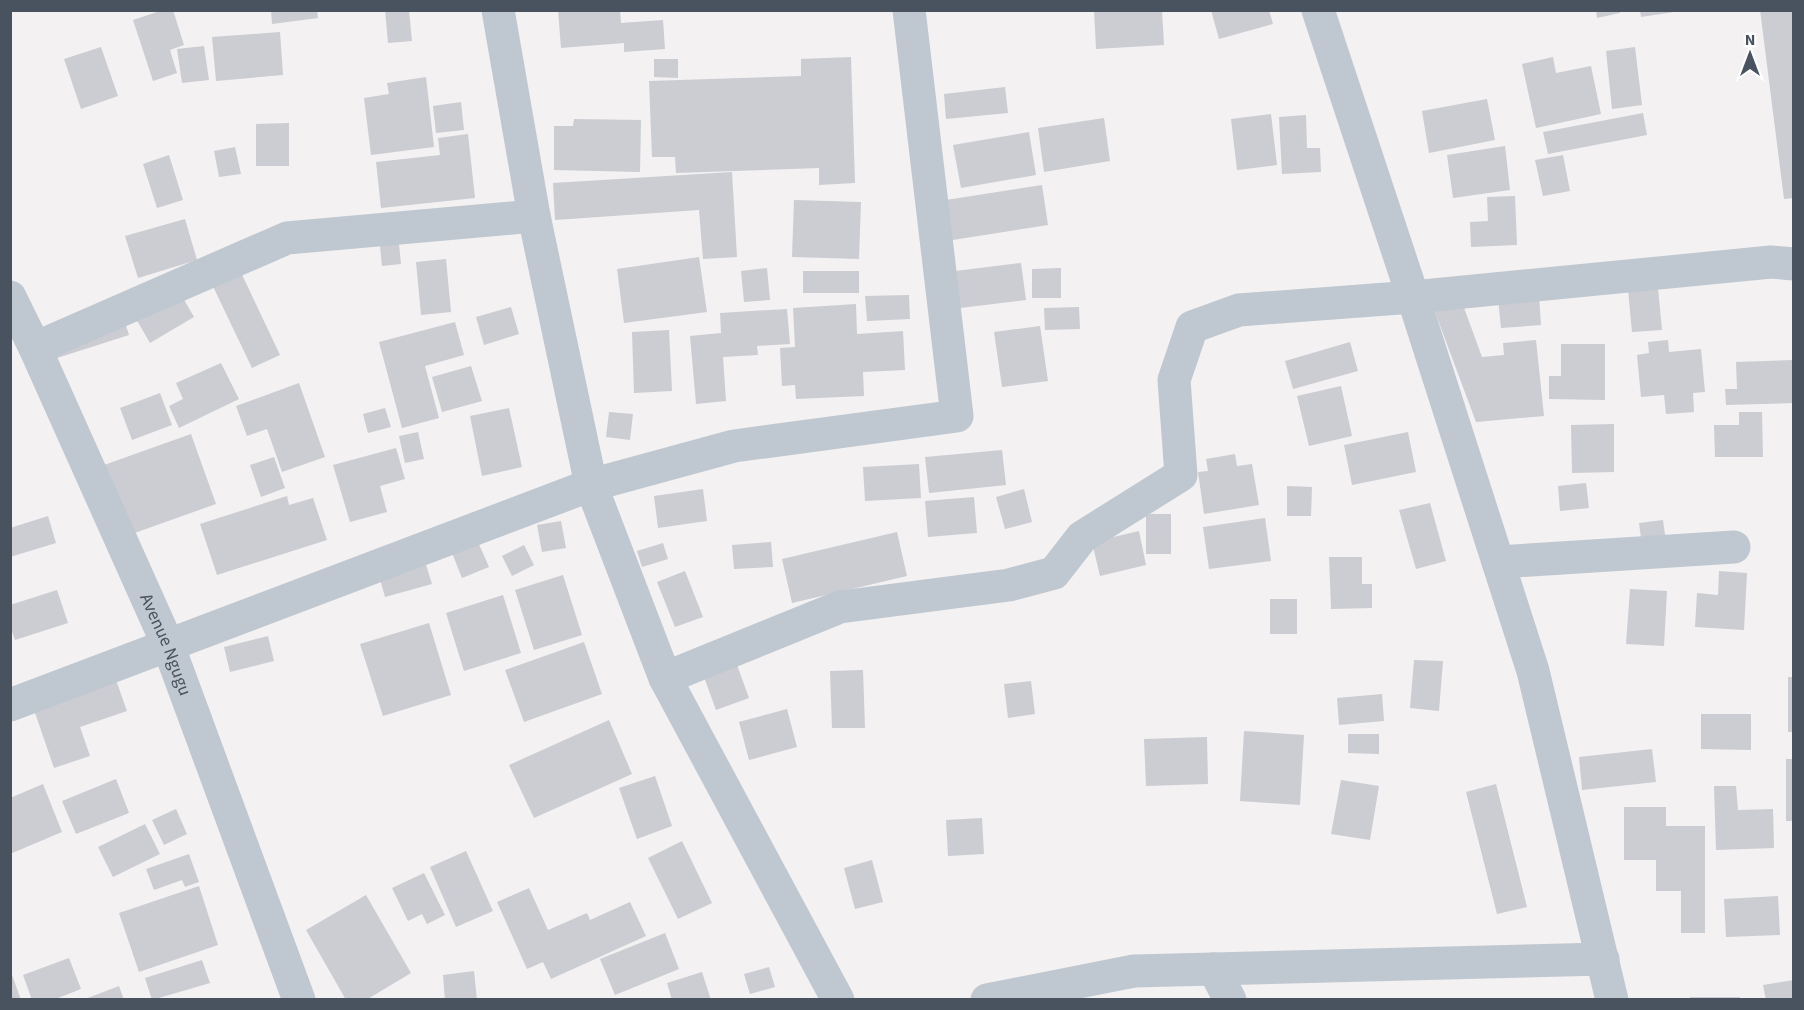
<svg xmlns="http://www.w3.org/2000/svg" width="1804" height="1010" font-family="'Source Sans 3',sans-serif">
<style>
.building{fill:#cbcdd3}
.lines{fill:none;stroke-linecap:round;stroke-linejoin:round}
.minor{stroke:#bfc7d0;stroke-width:33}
.labels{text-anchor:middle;stroke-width:4.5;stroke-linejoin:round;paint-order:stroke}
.street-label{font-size:18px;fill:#48535f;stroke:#fff}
</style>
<rect width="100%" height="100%" fill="#f3f1f1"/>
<!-- building -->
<path class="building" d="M 163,10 L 173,10 L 184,45 L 170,50 L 177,73 L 153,81 L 133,20 Z
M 271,10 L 317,10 L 318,18 L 272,24 Z
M 385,10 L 409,10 L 412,41 L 388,43 Z
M 558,10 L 620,10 L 621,23 L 663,20 L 665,49 L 624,52 L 624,43 L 561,48 Z
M 1094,10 L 1162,10 L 1164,45 L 1096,49 Z
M 1211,10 L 1269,10 L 1273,24 L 1219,39 Z
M 1596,10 L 1620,10 L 1620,13 L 1597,18 Z
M 1640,10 L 1674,10 L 1674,12 L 1641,17 Z
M 1760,10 L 1794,10 L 1794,198 L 1784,199 Z
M 280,32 L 283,75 L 216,81 L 212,37 Z
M 204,46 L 209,80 L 182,83 L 177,49 Z
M 101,47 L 118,96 L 81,109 L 64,59 Z
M 1635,47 L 1642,105 L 1612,109 L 1606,51 Z
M 851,57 L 855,183 L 819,185 L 819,168 L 676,173 L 675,157 L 652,157 L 649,81 L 801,76 L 801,59 Z
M 1553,57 L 1556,73 L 1591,66 L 1601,114 L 1536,128 L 1522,64 Z
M 654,59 L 678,59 L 678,78 L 654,77 Z
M 426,77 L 434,147 L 371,155 L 364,98 L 389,94 L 387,83 Z
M 1005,87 L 1008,113 L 946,119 L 944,94 Z
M 1487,99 L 1495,140 L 1429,153 L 1422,111 Z
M 461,102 L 464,130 L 436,133 L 433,106 Z
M 1643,113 L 1647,135 L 1548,154 L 1543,132 Z
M 1271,114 L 1277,165 L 1237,170 L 1231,119 Z
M 1306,115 L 1307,148 L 1320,148 L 1321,172 L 1282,174 L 1279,117 Z
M 1104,118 L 1110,161 L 1044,172 L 1038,128 Z
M 574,119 L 641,120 L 640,172 L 554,170 L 554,126 L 573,126 Z
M 289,123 L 289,166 L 256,166 L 256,124 Z
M 1029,132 L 1036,175 L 961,188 L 953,145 Z
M 468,134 L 475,198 L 381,208 L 376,162 L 440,155 L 438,138 Z
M 1505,146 L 1510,190 L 1453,198 L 1447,155 Z
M 235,147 L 241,174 L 219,177 L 214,151 Z
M 169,155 L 183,200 L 157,208 L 143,164 Z
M 1563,155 L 1570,191 L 1543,196 L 1535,160 Z
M 732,172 L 737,257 L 703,259 L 699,210 L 555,220 L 553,183 Z
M 1042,185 L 1048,225 L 940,242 L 933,202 Z
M 1515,196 L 1517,245 L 1471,247 L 1470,222 L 1488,221 L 1487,197 Z
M 794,200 L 861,202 L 859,259 L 792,257 Z
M 185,219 L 197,260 L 138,278 L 125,236 Z
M 398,234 L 401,264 L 382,266 L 379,236 Z
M 699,257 L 707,312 L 624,323 L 617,269 Z
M 446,259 L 451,312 L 421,315 L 416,262 Z
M 1021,263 L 1026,300 L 952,309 L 947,272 Z
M 237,264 L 280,355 L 252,368 L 209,278 Z
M 767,268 L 770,300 L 744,302 L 741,271 Z
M 1061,268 L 1061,298 L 1032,298 L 1032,269 Z
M 803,271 L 859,271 L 859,293 L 803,293 Z
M 1657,277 L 1662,330 L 1632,332 L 1627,279 Z
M 179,291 L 194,317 L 150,343 L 135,317 Z
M 1459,294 L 1482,357 L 1504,355 L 1503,343 L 1536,340 L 1544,416 L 1476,422 L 1432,304 Z
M 909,295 L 910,319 L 867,321 L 865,296 Z
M 1539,295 L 1541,325 L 1501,328 L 1498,298 Z
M 856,304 L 857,334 L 903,331 L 905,370 L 863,372 L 864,396 L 796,399 L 795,385 L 782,386 L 780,348 L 795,347 L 793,308 Z
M 511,307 L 519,334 L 484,345 L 476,317 Z
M 1079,307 L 1080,329 L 1045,330 L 1044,308 Z
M 787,309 L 790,344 L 757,346 L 758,355 L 723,357 L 726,401 L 696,404 L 690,336 L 721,333 L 720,313 Z
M 121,310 L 129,335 L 54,359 L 46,334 Z
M 455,322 L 464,355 L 425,366 L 439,418 L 402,428 L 379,342 Z
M 1040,326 L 1048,381 L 1002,387 L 994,332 Z
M 669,330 L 672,391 L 634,393 L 632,332 Z
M 1668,340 L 1669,352 L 1701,349 L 1705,392 L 1693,393 L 1694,412 L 1666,414 L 1664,395 L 1641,397 L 1637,355 L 1649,353 L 1648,342 Z
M 1350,342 L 1358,371 L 1293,389 L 1285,361 Z
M 1561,344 L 1605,344 L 1605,400 L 1549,399 L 1549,376 L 1561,376 Z
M 1794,360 L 1794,403 L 1726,405 L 1725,389 L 1737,389 L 1736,362 Z
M 221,363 L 239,399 L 179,428 L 169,406 L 183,399 L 176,383 Z
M 471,366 L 482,401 L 442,412 L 432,377 Z
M 299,383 L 325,457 L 282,472 L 267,429 L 247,436 L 236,406 Z
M 1341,386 L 1352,436 L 1309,446 L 1297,396 Z
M 160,393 L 172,425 L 132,440 L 120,408 Z
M 385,408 L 391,427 L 368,433 L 363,414 Z
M 509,408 L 522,467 L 482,476 L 470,416 Z
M 609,412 L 633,414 L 630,440 L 606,437 Z
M 1739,412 L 1762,412 L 1763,457 L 1715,457 L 1714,425 L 1739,425 Z
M 1614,424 L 1614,472 L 1572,473 L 1571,425 Z
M 418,432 L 424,459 L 405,463 L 399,436 Z
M 1408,432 L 1416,472 L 1352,485 L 1344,445 Z
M 191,434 L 216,504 L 129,535 L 104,465 Z
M 396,448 L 405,479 L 380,486 L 387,512 L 350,522 L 333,465 Z
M 1002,450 L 1006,485 L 929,493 L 925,457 Z
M 1235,454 L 1237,466 L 1252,464 L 1259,505 L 1204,514 L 1198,472 L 1208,471 L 1206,459 Z
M 274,457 L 285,488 L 261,497 L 250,465 Z
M 919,464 L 921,498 L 865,501 L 863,467 Z
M 1586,483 L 1589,508 L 1560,511 L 1558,486 Z
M 1287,486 L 1312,487 L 1311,516 L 1287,516 Z
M 703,489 L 707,521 L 658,528 L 654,496 Z
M 1024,489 L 1032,522 L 1005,529 L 996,497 Z
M 287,496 L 289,505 L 313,498 L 327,540 L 217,575 L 200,524 Z
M 974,497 L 977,533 L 928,537 L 925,501 Z
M 1430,503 L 1446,561 L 1416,569 L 1399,510 Z
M 1146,514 L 1171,514 L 1171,554 L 1146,554 Z
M 48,516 L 56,543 L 10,557 L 10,528 Z
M 1265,518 L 1271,561 L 1209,569 L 1203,527 Z
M 1663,520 L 1666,542 L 1642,545 L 1639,523 Z
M 561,521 L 566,548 L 542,552 L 537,525 Z
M 1139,531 L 1146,565 L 1100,576 L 1092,542 Z
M 897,532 L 907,576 L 792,603 L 782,559 Z
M 478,542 L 489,567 L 462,578 L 452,553 Z
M 771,542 L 773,567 L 734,569 L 732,545 Z
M 663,543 L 668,559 L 642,567 L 637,551 Z
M 524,545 L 534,565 L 512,576 L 502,556 Z
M 422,552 L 432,584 L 385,597 L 376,565 Z
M 1329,557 L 1362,557 L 1362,584 L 1372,584 L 1372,608 L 1331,609 Z
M 685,571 L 703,617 L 675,627 L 657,582 Z
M 1719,571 L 1747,573 L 1744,630 L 1695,627 L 1697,593 L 1718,595 Z
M 563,575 L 582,635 L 534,650 L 515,590 Z
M 1630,589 L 1667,591 L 1664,646 L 1626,644 Z
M 57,590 L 68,623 L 15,640 L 10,626 L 10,605 Z
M 503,595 L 521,653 L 464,671 L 446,613 Z
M 1270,599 L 1297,599 L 1297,634 L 1270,634 Z
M 429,623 L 451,695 L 383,716 L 360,644 Z
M 268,636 L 274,661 L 230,672 L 224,647 Z
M 584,642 L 602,694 L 524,722 L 505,670 Z
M 733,654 L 749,698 L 716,710 L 700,666 Z
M 1414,660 L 1443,661 L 1439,711 L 1410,708 Z
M 863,670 L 865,728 L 832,728 L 830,671 Z
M 1788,677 L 1794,677 L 1794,732 L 1788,732 Z
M 116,680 L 127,711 L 80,727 L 90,756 L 54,768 L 33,707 Z
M 1031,681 L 1035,714 L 1008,718 L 1004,684 Z
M 1382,694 L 1384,721 L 1339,725 L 1337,698 Z
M 787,709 L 797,747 L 749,760 L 739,722 Z
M 1701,714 L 1751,714 L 1751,750 L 1701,749 Z
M 609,720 L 632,774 L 534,818 L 509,765 Z
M 1244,731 L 1304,735 L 1300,805 L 1240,801 Z
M 1348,734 L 1379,734 L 1379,754 L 1348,753 Z
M 1207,737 L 1208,784 L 1146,786 L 1144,739 Z
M 1652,749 L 1656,782 L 1582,790 L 1579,757 Z
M 1786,759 L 1794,759 L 1794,821 L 1786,821 Z
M 655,776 L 672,826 L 637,839 L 619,788 Z
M 116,779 L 129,813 L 76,834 L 62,801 Z
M 1341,780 L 1379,786 L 1370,840 L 1331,834 Z
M 43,784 L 62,832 L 10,854 L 10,798 Z
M 1496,784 L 1527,907 L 1497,914 L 1466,792 Z
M 1714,786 L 1736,786 L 1738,810 L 1773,809 L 1774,848 L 1716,850 Z
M 1624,807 L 1666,807 L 1666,826 L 1705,826 L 1705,933 L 1681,933 L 1681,891 L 1656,891 L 1656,860 L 1624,860 Z
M 176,809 L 187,834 L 164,845 L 152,820 Z
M 982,818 L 984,854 L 948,856 L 946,820 Z
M 145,824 L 160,854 L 113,877 L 98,847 Z
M 682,841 L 712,903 L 678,919 L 648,858 Z
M 466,851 L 493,911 L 456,927 L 430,867 Z
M 189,854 L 199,882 L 185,887 L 182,880 L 154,890 L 146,869 Z
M 872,860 L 883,902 L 855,909 L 844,868 Z
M 424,873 L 445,915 L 427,924 L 422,914 L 408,921 L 392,888 Z
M 199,886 L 218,945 L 139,972 L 119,913 Z
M 529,888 L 548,930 L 587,913 L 590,920 L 630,902 L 646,936 L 551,979 L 543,962 L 527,969 L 497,902 Z
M 366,895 L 411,973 L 366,1000 L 346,1000 L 306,930 Z
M 1778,896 L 1780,935 L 1726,937 L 1724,899 Z
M 665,933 L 679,969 L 615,995 L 600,959 Z
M 69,958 L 81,989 L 53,1000 L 32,1000 L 23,975 Z
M 202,960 L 210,983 L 152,1000 L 145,978 Z
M 769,967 L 775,987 L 750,994 L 744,974 Z
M 474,971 L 477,1000 L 445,1000 L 443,975 Z
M 10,972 L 11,972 L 21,1000 L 10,1000 Z
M 702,972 L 711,1000 L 672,1000 L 667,983 Z
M 1794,980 L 1794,1000 L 1766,1000 L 1763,985 Z
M 119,986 L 124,1000 L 85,1000 L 85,999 Z
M 1690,997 L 1740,997 L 1740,1000 L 1690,1000 Z"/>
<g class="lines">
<!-- minor -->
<g class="minor">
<path d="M 498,10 L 534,216 L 591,485 L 665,678 L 838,1000"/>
<path d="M 1318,10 L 1413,297 L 1533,671 L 1612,1000"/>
<path id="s1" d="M 10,297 L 35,348 L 168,645 L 299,1000"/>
<path d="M 35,348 L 287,238 L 534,216"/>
<path d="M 1498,562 L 1734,547"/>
<path d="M 665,678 L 840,607 L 1009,585 L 1054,573 L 1082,537 L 1181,475 L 1174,380 L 1192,327 L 1239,310 L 1413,297 L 1771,262 L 1794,264"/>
<path d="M 10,705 L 591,485 L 734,446 L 957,416 L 909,10"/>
<path d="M 1214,969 L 1230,1000"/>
<path d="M 987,1000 L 1134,971 L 1603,959"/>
</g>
</g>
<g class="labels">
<!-- street labels -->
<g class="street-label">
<text dy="6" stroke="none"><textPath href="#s1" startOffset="381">Avenue Ngugu</textPath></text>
</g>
</g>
<!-- border -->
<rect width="1804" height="1010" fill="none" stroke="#48535f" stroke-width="24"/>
<!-- north arrow -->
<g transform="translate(1750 54)" stroke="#ffffff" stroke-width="4.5" paint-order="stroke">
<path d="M0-4.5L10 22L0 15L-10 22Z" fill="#48535f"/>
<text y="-9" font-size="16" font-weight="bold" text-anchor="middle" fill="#48535f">N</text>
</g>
</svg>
